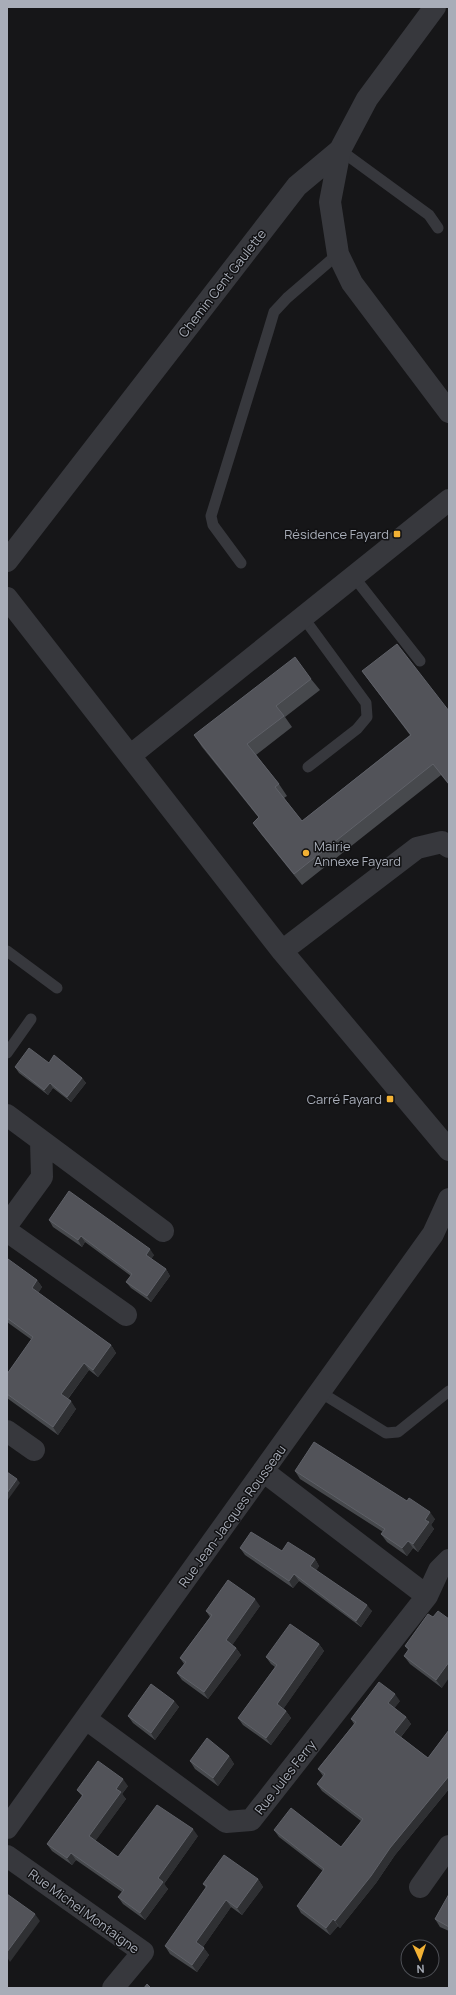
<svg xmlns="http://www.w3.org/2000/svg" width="456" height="1995" font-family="Manrope,sans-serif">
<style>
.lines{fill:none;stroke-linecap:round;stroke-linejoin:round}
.lane{stroke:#37383d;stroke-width:11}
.street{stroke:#37383d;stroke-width:22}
.wall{fill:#47494d}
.shaded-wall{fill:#2f3033}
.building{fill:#525359;stroke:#5f6168}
.poi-dot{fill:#f2b134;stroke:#111113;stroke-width:1.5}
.labels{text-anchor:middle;stroke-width:3;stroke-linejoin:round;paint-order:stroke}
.street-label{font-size:13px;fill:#a8adb8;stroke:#111113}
.poi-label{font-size:13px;fill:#a8adb8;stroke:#111113;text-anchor:end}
</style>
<rect width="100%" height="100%" fill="#161618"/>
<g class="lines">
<!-- lane -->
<path class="lane" d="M 340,150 L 429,215 L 438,228
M 241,563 L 213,525 L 211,516 L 268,332 L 274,312 L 287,298 L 338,254
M 354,577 L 420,661
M 303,617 L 366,703 L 367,717 L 357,729 L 308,767
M 7,951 L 57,988
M 7,1053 L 31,1019
M 320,1392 L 386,1433 L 398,1432 L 449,1391"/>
<!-- street -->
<path class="street" d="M 340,150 L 330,202 L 338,254 L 352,283 L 449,412
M 7,561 L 297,186 L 340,150 L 367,99 L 435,7
M 7,598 L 282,951 L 449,1150
M 131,755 L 449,500
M 282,951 L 417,848 L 442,842 L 449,847
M 7,1115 L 163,1231
M 7,1225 L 42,1177 L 41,1141
M 7,1231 L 126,1315
M 7,1431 L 34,1450
M 427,1596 L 439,1570 L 449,1560
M 86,1719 L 226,1822 L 251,1820 L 427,1596 L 263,1471
M 7,1828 L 433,1234 L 449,1199
M 7,1856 L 143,1952 L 113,1988
M 420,1887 L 449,1846"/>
</g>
<!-- wall -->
<path class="wall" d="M 362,671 L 449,711 L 449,785 L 441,775 L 302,885 L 261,834 L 253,823 L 259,818 L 202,747 L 194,735 L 311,679 L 320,690 L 285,717 L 292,727 L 256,755 L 279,784 L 287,796 L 284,798 L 302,821 L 410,735 L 370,682 Z
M 49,1063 L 82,1078 L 86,1083 L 71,1102 L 53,1088 L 48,1095 L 19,1073 L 15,1067 Z
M 49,1220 L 154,1255 L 151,1259 L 166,1269 L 170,1276 L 151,1302 L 131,1288 L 126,1282 L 131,1276 L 85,1242 L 82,1247 L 53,1227 Z
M 7,1261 L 37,1280 L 42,1287 L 38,1293 L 111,1345 L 116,1353 L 98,1377 L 89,1370 L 68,1399 L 76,1409 L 58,1435 L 7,1398 L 7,1374 L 32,1340 L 7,1322 Z
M 295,1471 L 435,1519 L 431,1525 L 434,1529 L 418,1552 L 413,1548 L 407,1556 L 387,1542 L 381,1534 L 383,1532 L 300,1479 Z
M 240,1548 L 282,1551 L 315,1559 L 319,1566 L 316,1570 L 372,1611 L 361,1627 L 299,1581 L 293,1588 L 245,1555 Z
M 260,1606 L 232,1645 L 236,1648 L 241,1655 L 208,1699 L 182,1680 L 177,1673 L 184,1664 L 180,1658 L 210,1617 L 206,1611 Z
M 433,1617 L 442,1688 L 410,1664 L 404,1656 L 408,1650 L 405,1646 Z
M 319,1644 L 324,1651 L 283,1709 L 286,1711 L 291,1718 L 271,1745 L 243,1725 L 238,1718 L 275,1667 L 271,1664 L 266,1657 Z
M 174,1701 L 179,1707 L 155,1740 L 133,1723 L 128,1716 Z
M 400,1701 L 394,1708 L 406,1717 L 411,1724 L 401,1737 L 428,1758 L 449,1730 L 449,1789 L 395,1855 L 376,1883 L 340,1928 L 338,1926 L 330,1935 L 301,1913 L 297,1906 L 323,1871 L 279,1837 L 274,1830 L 341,1847 L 361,1821 L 322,1791 L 317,1784 L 323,1776 L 318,1769 L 354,1724 L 351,1719 Z
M 229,1756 L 234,1764 L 218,1786 L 195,1769 L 190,1761 Z
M 128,1786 L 122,1794 L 126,1799 L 95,1841 L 118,1857 L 198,1836 L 164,1884 L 168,1889 L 145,1920 L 123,1904 L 118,1897 L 122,1892 L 76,1860 L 72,1865 L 52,1851 L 47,1844 L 82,1796 L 77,1790 Z
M 258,1879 L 263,1887 L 242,1915 L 231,1907 L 203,1947 L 209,1955 L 197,1972 L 170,1954 L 165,1946 L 206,1888 L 203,1884 Z
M 449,1894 L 449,1931 L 440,1927 L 435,1919 Z"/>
<!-- shaded-wall -->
<path class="shaded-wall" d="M 82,1078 L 86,1083 L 71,1102 L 67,1097 Z
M 50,1083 L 53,1088 L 48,1095 L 44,1090 Z
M 81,1236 L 85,1242 L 82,1247 L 78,1240 Z
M 150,1249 L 154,1255 L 150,1261 L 146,1255 Z
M 166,1269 L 170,1276 L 151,1302 L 147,1296 Z
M 37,1280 L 42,1287 L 37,1295 L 32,1288 Z
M 111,1345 L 116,1353 L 98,1377 L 93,1370 Z
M 84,1363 L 89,1370 L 66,1401 L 61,1394 Z
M 71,1401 L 76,1409 L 58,1435 L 53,1427 Z
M 17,1479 L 20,1483 L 7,1501 L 7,1493 Z
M 430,1512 L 435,1519 L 431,1525 L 434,1529 L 418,1552 L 413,1544 L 425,1520 Z
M 408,1541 L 413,1548 L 407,1556 L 402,1548 Z
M 315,1559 L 319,1566 L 315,1573 L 310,1566 Z
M 294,1574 L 299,1581 L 293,1588 L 289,1581 Z
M 255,1599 L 260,1606 L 231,1647 L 226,1640 Z
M 367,1605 L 372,1611 L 361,1627 L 356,1621 Z
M 319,1644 L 324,1651 L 282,1711 L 277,1704 Z
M 236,1648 L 241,1655 L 208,1699 L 204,1692 Z
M 449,1662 L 449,1678 L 442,1688 L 436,1680 Z
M 395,1694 L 400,1701 L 393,1710 L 388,1703 Z
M 174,1701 L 179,1707 L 155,1740 L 151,1733 Z
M 286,1711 L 291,1718 L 271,1745 L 266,1738 Z
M 406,1717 L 411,1724 L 399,1739 L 394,1732 Z
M 229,1756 L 234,1764 L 218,1786 L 213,1778 Z
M 449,1776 L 449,1789 L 395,1855 L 376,1883 L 340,1928 L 335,1921 L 390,1848 Z
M 123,1779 L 128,1786 L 122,1794 L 126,1799 L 94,1843 L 89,1836 L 116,1789 Z
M 193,1829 L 198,1836 L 164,1884 L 168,1889 L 145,1920 L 140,1913 L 158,1878 Z
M 71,1853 L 76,1860 L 72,1865 L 67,1858 Z
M 258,1879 L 263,1887 L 242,1915 L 237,1908 Z
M 226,1900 L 231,1907 L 201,1950 L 196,1942 Z
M 35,1914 L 40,1921 L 10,1962 L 7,1957 L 7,1952 Z
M 333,1919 L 338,1926 L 330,1935 L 326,1928 Z
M 204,1948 L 209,1955 L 197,1972 L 192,1965 Z"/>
<!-- building -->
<path class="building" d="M 397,644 L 449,711 L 449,784 L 433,764 L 294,874 L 253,823 L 259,817 L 194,735 L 295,657 L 311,679 L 276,706 L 284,716 L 247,744 L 279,784 L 275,787 L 302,821 L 411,735 L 362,671 Z
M 29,1048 L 49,1063 L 54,1055 L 82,1078 L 67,1097 L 50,1083 L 44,1090 L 15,1067 Z
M 69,1191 L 150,1249 L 146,1255 L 166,1269 L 147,1296 L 126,1282 L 132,1274 L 81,1236 L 78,1240 L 49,1220 Z
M 8,1259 L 37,1280 L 32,1288 L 111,1345 L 93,1370 L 84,1363 L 61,1394 L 71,1401 L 53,1427 L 7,1394 L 7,1374 L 33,1337 L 7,1318 L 7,1261 Z
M 314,1442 L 407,1501 L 409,1498 L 430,1512 L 425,1520 L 429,1522 L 413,1544 L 408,1541 L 402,1548 L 381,1534 L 385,1529 L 295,1471 Z
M 7,1472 L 17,1479 L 7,1493 Z
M 251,1532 L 282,1551 L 288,1542 L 315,1559 L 310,1566 L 367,1605 L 356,1621 L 294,1574 L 289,1581 L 240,1548 Z
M 228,1580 L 255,1599 L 226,1640 L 236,1648 L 204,1692 L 177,1673 L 186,1662 L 180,1658 L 212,1615 L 206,1611 Z
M 438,1611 L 449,1619 L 449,1662 L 436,1680 L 404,1656 L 409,1649 L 405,1646 L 428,1614 L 433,1617 Z
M 290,1624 L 319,1644 L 277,1704 L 286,1711 L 266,1738 L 238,1718 L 277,1665 L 266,1657 Z
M 379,1682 L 395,1694 L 388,1703 L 406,1717 L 394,1732 L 428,1758 L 449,1730 L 449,1776 L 390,1848 L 371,1876 L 335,1921 L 333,1919 L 326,1928 L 297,1906 L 324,1869 L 274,1830 L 291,1808 L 341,1847 L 363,1819 L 317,1784 L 325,1774 L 318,1769 L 356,1722 L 351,1719 Z
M 151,1684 L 174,1701 L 151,1733 L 128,1716 Z
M 207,1738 L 229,1756 L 213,1778 L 190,1761 Z
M 98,1761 L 123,1779 L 116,1789 L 121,1792 L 89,1836 L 118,1857 L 157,1805 L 193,1829 L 158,1878 L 163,1882 L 140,1913 L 118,1897 L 124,1890 L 71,1853 L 67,1858 L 47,1844 L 83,1795 L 77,1790 Z
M 224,1855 L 258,1879 L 237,1908 L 226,1900 L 196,1942 L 204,1948 L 192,1965 L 165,1946 L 207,1886 L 203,1884 Z
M 7,1894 L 35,1914 L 7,1952 Z
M 449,1894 L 449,1927 L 435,1919 Z
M 147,1984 L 151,1988 L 144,1988 Z"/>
<!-- markers -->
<g class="poi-dot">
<rect x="393" y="530" width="8" height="8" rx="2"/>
<circle cx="306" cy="853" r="4"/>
<rect x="386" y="1095" width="8" height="8" rx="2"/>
</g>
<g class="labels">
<!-- street labels -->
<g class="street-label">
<text transform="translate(222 283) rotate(-52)" y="5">Chemin Cent Gaulette</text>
<text transform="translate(232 1516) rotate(-54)" y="5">Rue Jean-Jacques Rousseau</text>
<text transform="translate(285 1777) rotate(-52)" y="5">Rue Jules Ferry</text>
<text transform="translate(84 1911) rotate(36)" y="5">Rue Michel Montaigne</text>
</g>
<!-- poi labels -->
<g class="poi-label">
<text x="389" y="539">Résidence Fayard</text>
<text x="314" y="851" text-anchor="start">Mairie<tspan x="314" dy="15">Annexe Fayard</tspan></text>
<text x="382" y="1104">Carré Fayard</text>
</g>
</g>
<!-- border -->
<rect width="456" height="1995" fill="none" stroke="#a8adb8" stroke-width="16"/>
<!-- north arrow -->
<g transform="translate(420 1959) rotate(177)"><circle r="19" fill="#111113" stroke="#4d4f55"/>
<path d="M0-3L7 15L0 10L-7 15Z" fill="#f2b134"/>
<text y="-6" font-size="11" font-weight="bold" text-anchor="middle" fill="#a8adb8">N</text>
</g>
</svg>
